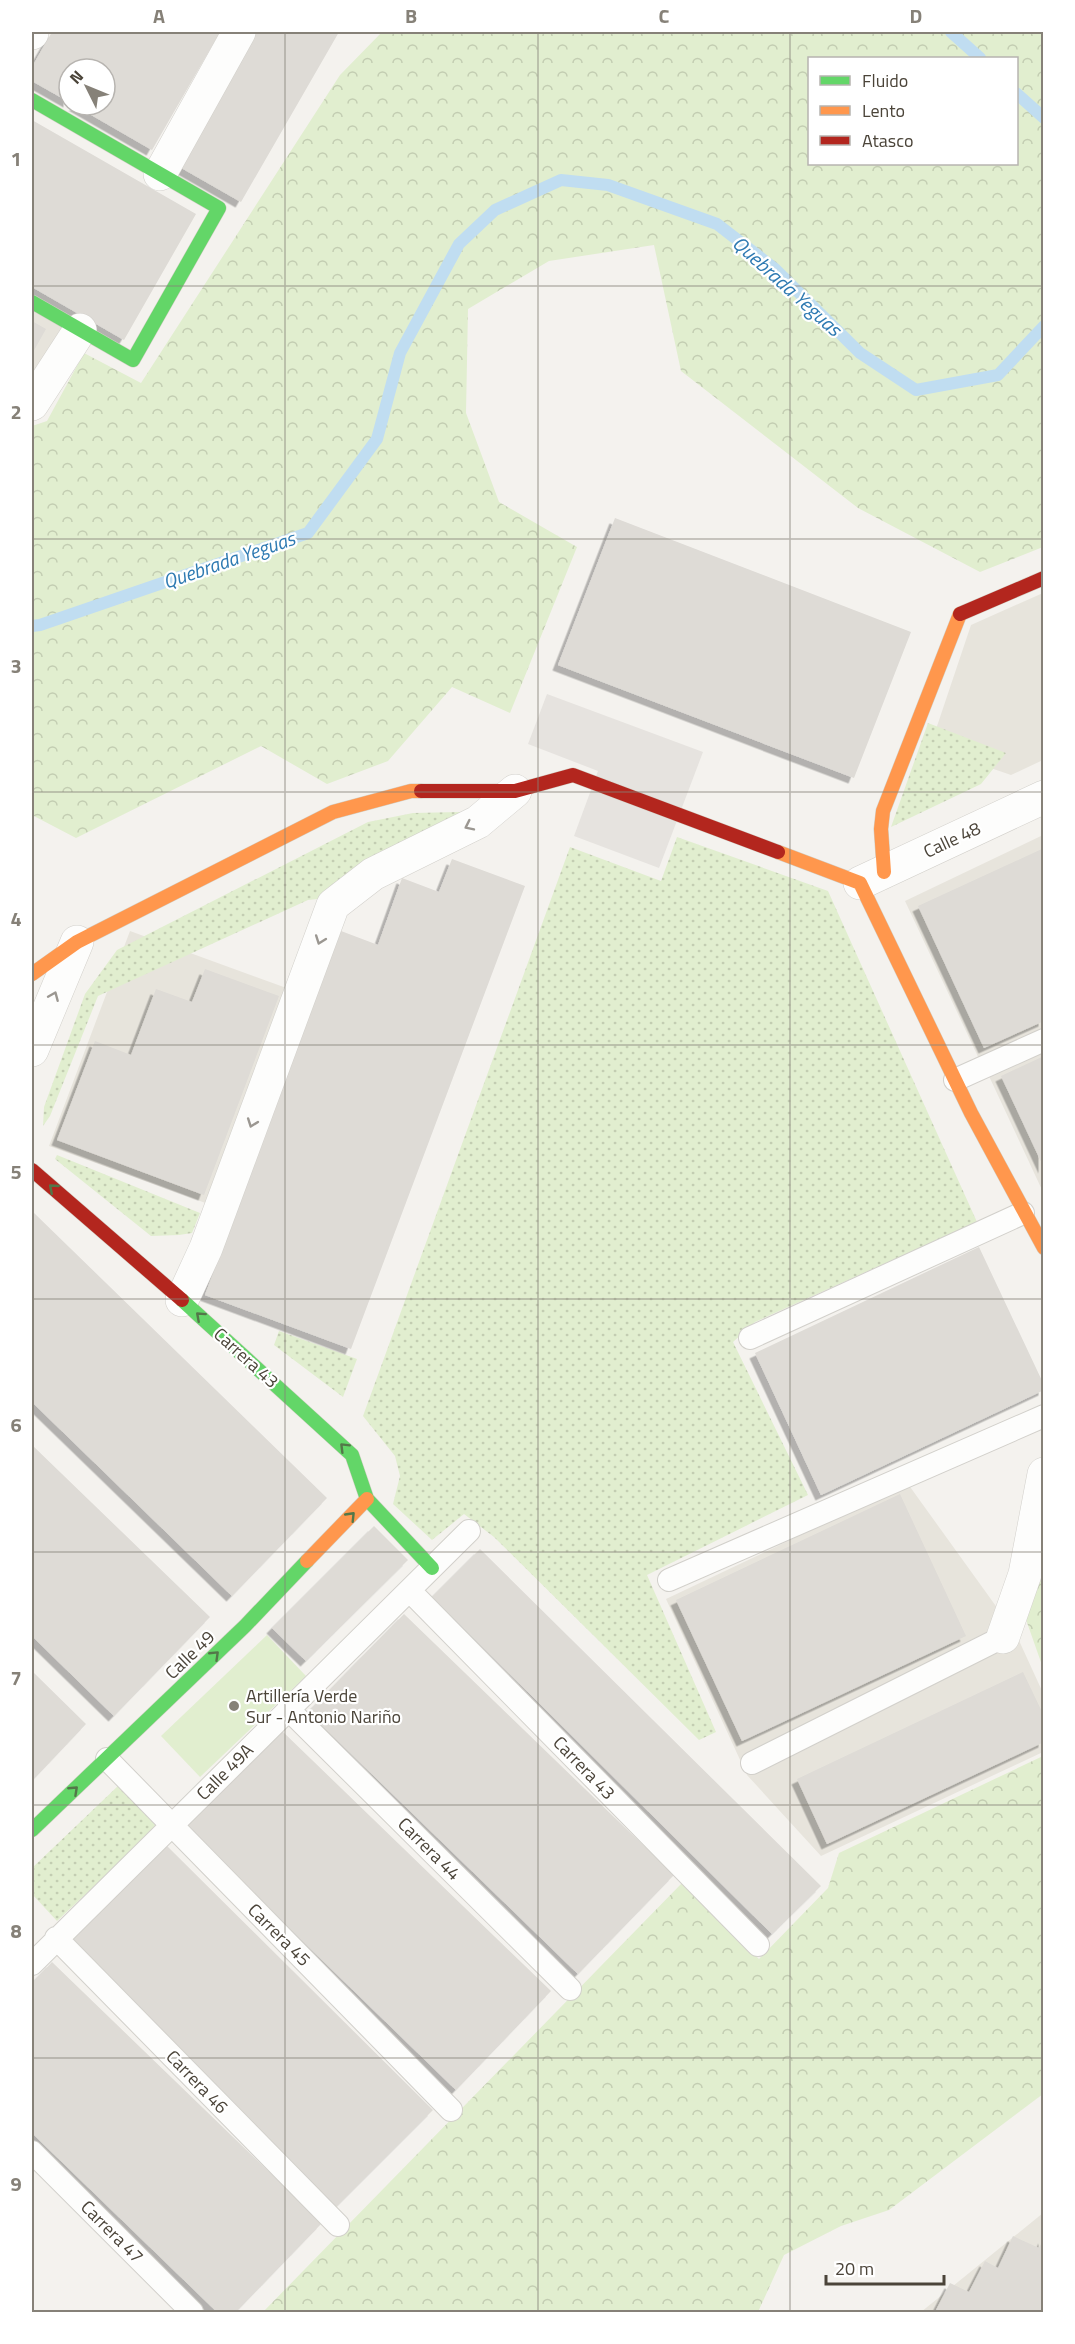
<svg xmlns="http://www.w3.org/2000/svg" width="1075" height="2344" font-family="'Titillium Web',sans-serif">
<style>
.residential{fill:#e7e4dc}
.grass{fill:#e1eecf}
.forest{fill:url(#forest-crowns);fill-rule:evenodd}
.park{fill:url(#park-dots)}
.parking{fill:#e6e3df}
.lines{fill:none;stroke-linecap:round;stroke-linejoin:round}
.stream{stroke:#c0ddf1;stroke-width:12}
.building{fill:#dedbd6;filter:url(#shadow)}
.lane-casing{stroke:#d2d0cb;stroke-width:24}
.street-casing{stroke:#d2d0cb;stroke-width:34}
.fast-casing{stroke:#d3cfc5;stroke-width:15}
.slow-casing{stroke:#d3cfc5;stroke-width:15}
.jam-casing{stroke:#d3cfc5;stroke-width:15}
.lane{stroke:#fdfdfc;stroke-width:22}
.street{stroke:#fdfdfc;stroke-width:33}
.fast{stroke:#63d668;stroke-width:14}
.slow{stroke:#ff974d;stroke-width:14}
.jam{stroke:#b3261e;stroke-width:14}
.oneway{stroke:#9b9791}
.oneway2{stroke:#537749}
.grid{fill:none;stroke:#868178;stroke-width:1.5;stroke-opacity:0.55}
.poi-dot{fill:#868178;stroke:#fff;stroke-width:2}
.labels{text-anchor:middle;stroke-width:4.5;stroke-linejoin:round;paint-order:stroke}
.street-label{font-size:18px;fill:#4b4439;stroke:#fff}
.poi-label{font-size:18px;fill:#4b4439;stroke:#fff;text-anchor:start}
.water-label{font-size:20px;font-style:italic;fill:#2e7ab2;stroke:#fff}
.neatline{fill:none;stroke:#868178;stroke-width:2}
.grid-label{font-size:20px;text-anchor:middle;font-weight:bold;fill:#868178}
</style>
<defs>
<pattern id="forest-crowns" width="20" height="18" patternUnits="userSpaceOnUse" patternTransform="scale(1.5)"><rect width="20" height="18" fill="#e1eecf"/><path d="M2 6a3 3 0 1 1 6 0M12 15a3 3 0 1 1 6 0" fill="none" stroke="#c3cdb2"/></pattern>
<pattern id="park-dots" width="8" height="8" patternUnits="userSpaceOnUse" patternTransform="scale(1.5)"><rect width="8" height="8" fill="#e1eecf"/><path d="M2 2h.1M6 6h.1" fill="none" stroke="#c3cdb2" stroke-width="1.8" stroke-linecap="round"/></pattern>
<filter id="shadow"><feDropShadow dx="-5.5" dy="5.5" stdDeviation="0" flood-color="#0004"/></filter>
</defs>
<rect width="100%" height="100%" fill="#f4f2ee"/>
<!-- residential -->
<path class="residential" d="M 32,309 L 70,331 L 32,389 Z
M 1043,593 L 1043,760 L 1011,775 L 930,747 L 971,625 Z
M 1043,835 L 1043,1030 L 980,1061 L 905,901 Z
M 130,931 L 292,990 L 211,1205 L 49,1146 Z
M 1043,1047 L 1043,1192 L 988,1074 Z
M 908,1484 L 1016,1634 L 1043,1693 L 1043,1752 L 821,1856 L 747,1775 L 666,1599 Z
M 1043,2213 L 1043,2312 L 921,2312 Z"/>
<!-- grass -->
<path class="grass" d="M 267,1635 L 306,1676 L 200,1777 L 161,1736 Z"/>
<!-- forest -->
<path class="forest" d="M 382,32 L 1043,32 L 1043,547 L 980,572 L 858,508 L 681,371 L 654,245 L 549,261 L 468,309 L 466,413 L 499,502 L 577,547 L 510,713 L 452,687 L 388,761 L 327,784 L 261,746 L 76,838 L 32,815 L 32,426 L 47,421 L 84,353 L 141,383 L 340,75 ZM 810,58 L 1016,58 L 1016,164 L 810,164 Z
M 1043,1480 L 1043,1668 L 1017,1594 Z
M 1043,1756 L 1043,2094 L 889,2210 L 841,2226 L 784,2255 L 758,2312 L 263,2312 L 682,1883 L 759,1959 L 828,1888 L 839,1853 Z"/>
<!-- park -->
<path class="park" d="M 928,723 L 1006,753 L 981,784 L 891,827 Z
M 460,812 L 464,815 L 327,898 L 308,900 L 98,996 L 50,1116 L 43,1126 L 44,1107 L 85,994 L 117,950 L 368,822 L 413,813 Z
M 677,837 L 828,891 L 977,1222 L 755,1322 L 733,1342 L 808,1495 L 647,1575 L 716,1732 L 699,1740 L 494,1537 L 464,1514 L 432,1540 L 393,1504 L 400,1476 L 395,1456 L 363,1416 L 570,847 L 661,881 Z
M 57,1155 L 200,1213 L 192,1233 L 179,1235 L 151,1236 L 55,1159 Z
M 279,1331 L 357,1359 L 343,1397 L 274,1345 Z
M 119,1785 L 158,1826 L 57,1921 L 32,1894 L 32,1868 Z"/>
<!-- parking -->
<path class="parking" d="M 547,694 L 703,752 L 659,868 L 574,836 L 598,771 L 528,744 Z"/>
<g class="lines">
<!-- stream -->
<path class="stream" d="M 951,32 L 980,58
M 1016,93 L 1044,118
M 32,626 L 40,625 L 308,533 L 377,439 L 400,353 L 459,244 L 495,210 L 561,180 L 608,185 L 717,224 L 775,269 L 860,353 L 916,390 L 998,375 L 1044,326"/>
</g>
<!-- building -->
<path class="building" d="M 52,32 L 220,32 L 152,150 L 74,105 L 105,105 L 105,69 L 69,69 L 69,102 L 32,81 L 32,67 Z
M 256,32 L 339,32 L 241,202 L 178,166 Z
M 32,120 L 196,214 L 124,340 L 32,287 Z
M 32,321 L 46,329 L 32,354 Z
M 615,518 L 911,632 L 854,778 L 558,665 Z
M 1044,848 L 1044,1021 L 984,1048 L 918,906 Z
M 452,859 L 525,886 L 351,1349 L 205,1295 L 341,931 L 378,945 L 402,878 L 439,892 Z
M 205,969 L 279,996 L 204,1195 L 57,1140 L 95,1041 L 131,1055 L 156,989 L 192,1002 Z
M 1044,1056 L 1044,1168 L 1001,1076 Z
M 32,1211 L 327,1498 L 232,1596 L 32,1402 Z
M 979,1247 L 1044,1385 L 1044,1390 L 821,1495 L 755,1353 Z
M 32,1445 L 210,1617 L 114,1716 L 32,1636 Z
M 900,1494 L 966,1636 L 742,1741 L 676,1600 Z
M 374,1526 L 408,1560 L 306,1661 L 272,1628 Z
M 480,1549 L 821,1886 L 772,1934 L 432,1597 Z
M 404,1614 L 674,1875 L 578,1974 L 308,1712 Z
M 32,1671 L 86,1724 L 32,1781 Z
M 1023,1672 L 1044,1716 L 1044,1742 L 827,1844 L 797,1779 Z
M 281,1730 L 551,1991 L 456,2090 L 186,1828 Z
M 166,1845 L 433,2110 L 336,2207 L 69,1942 Z
M 52,1962 L 322,2223 L 236,2312 L 217,2312 L 32,2133 L 32,1983 Z
M 1013,2236 L 1039,2248 L 1044,2238 L 1044,2312 L 935,2312 L 950,2283 L 969,2292 L 985,2261 L 998,2268 Z"/>
<g class="lines">
<!-- lane casing -->
<g class="lane-casing">
<path id="lane" d="M 955,1080 L 1044,1040
M 750,1338 L 1023,1213
M 669,1580 L 1044,1416
M 410,1591 L 758,1945
M 288,1709 L 570,1989
M 107,1759 L 451,2110
M 752,1763 L 1003,1637
M 56,1938 L 338,2225
M 32,1964 L 469,1531
M 32,2152 L 192,2312"/>
</g>
<!-- street casing -->
<g class="street-casing">
<path id="street" d="M 32,33 L 32,32
M 160,174 L 239,32
M 32,404 L 80,330
M 860,883 L 1044,797
M 32,1050 L 77,942
M 182,1300 L 206,1248 L 333,905 L 373,874 L 478,822 L 515,791
M 1003,1637 L 1025,1574 L 1044,1474"/>
</g>
<!-- fast casing -->
<g class="fast-casing">
<path id="fast" d="M 32,100 L 219,208 L 133,360 L 32,302
M 182,1300 L 352,1455 L 367,1499 L 432,1568
M 32,1830 L 245,1626 L 307,1561"/>
</g>
<!-- slow casing -->
<g class="slow-casing">
<path id="slow" d="M 778,852 L 860,883 L 971,1113 L 1044,1248
M 884,872 L 881,829 L 883,811 L 960,614
M 32,974 L 77,942 L 333,812 L 411,791 L 421,791
M 307,1561 L 367,1499"/>
</g>
<!-- jam casing -->
<g class="jam-casing">
<path id="jam" d="M 960,614 L 1044,578
M 421,791 L 515,791 L 573,775 L 778,852
M 32,1170 L 182,1300"/>
</g>
<!-- lane -->
<use href="#lane" class="lane"/>
<!-- street -->
<use href="#street" class="street"/>
<!-- fast -->
<use href="#fast" class="fast"/>
<!-- slow -->
<use href="#slow" class="slow"/>
<!-- jam -->
<use href="#jam" class="jam"/>
</g>
<!-- one-way arrows -->
<defs><path id="oneway-chevron" d="M-2-3.5L2.5 0L-2 3.5" fill="none" stroke-width="1.6" stroke-linecap="round" stroke-linejoin="round" transform="scale(1.5)"/></defs>
<g class="oneway">
<use href="#oneway-chevron" transform="translate(469 826) rotate(154)"/>
<use href="#oneway-chevron" transform="translate(320 940) rotate(110)"/>
<use href="#oneway-chevron" transform="translate(54 996) rotate(-67)"/>
<use href="#oneway-chevron" transform="translate(252 1123) rotate(110)"/>
</g>
<g class="oneway2">
<use href="#oneway-chevron" transform="translate(53 1188) rotate(-139)"/>
<use href="#oneway-chevron" transform="translate(200 1316) rotate(-138)"/>
<use href="#oneway-chevron" transform="translate(344 1447) rotate(-135)"/>
<use href="#oneway-chevron" transform="translate(351 1516) rotate(-46)"/>
<use href="#oneway-chevron" transform="translate(215 1655) rotate(-44)"/>
<use href="#oneway-chevron" transform="translate(74 1790) rotate(-43)"/>
</g>
<!-- grid -->
<path class="grid" d="M 285,32 L 285,2312M 538,32 L 538,2312M 790,32 L 790,2312M 32,286 L 1044,286M 32,539 L 1044,539M 32,792 L 1044,792M 32,1045 L 1044,1045M 32,1299 L 1044,1299M 32,1552 L 1044,1552M 32,1805 L 1044,1805M 32,2058 L 1044,2058"/>
<!-- markers -->
<circle class="poi-dot" cx="234" cy="1706" r="6"/>
<g class="labels">
<!-- street labels -->
<g class="street-label">
<text transform="translate(952 840) rotate(-25)" y="6">Calle 48</text>
<text transform="translate(246 1358) rotate(42)" y="6">Carrera 43</text>
<text transform="translate(190 1655) rotate(-44)" y="6">Calle 49</text>
<text transform="translate(584 1768) rotate(46)" y="6">Carrera 43</text>
<text transform="translate(225 1772) rotate(-45)" y="6">Calle 49A</text>
<text transform="translate(429 1849) rotate(45)" y="6">Carrera 44</text>
<text transform="translate(279 1935) rotate(45)" y="6">Carrera 45</text>
<text transform="translate(197 2082) rotate(46)" y="6">Carrera 46</text>
<text transform="translate(112 2232) rotate(45)" y="6">Carrera 47</text>
</g>
<!-- poi labels -->
<g class="poi-label">
<text x="246" y="1702">Artillería Verde<tspan x="246" dy="21">Sur - Antonio Nariño</tspan></text>
</g>
<!-- water labels -->
<g class="water-label">
<text transform="translate(787 286) rotate(42)" y="7">Quebrada Yeguas</text>
<text transform="translate(229 560) rotate(-19)" y="7">Quebrada Yeguas</text>
</g>
</g>
<!-- border -->
<rect width="1075" height="2344" fill="none" stroke="#ffffff" stroke-width="66"/>
<!-- legend -->
<rect x="808" y="57" width="210" height="108" fill="#ffffff" stroke="#b7b4b0" stroke-width="1.5"/>
<rect x="820" y="76" width="30" height="9" fill="#63d668" stroke="#b7b4b0" stroke-width="1.5"/>
<text x="862" y="87" font-size="18" fill="#4b4439">Fluido</text>
<rect x="820" y="106" width="30" height="9" fill="#ff974d" stroke="#b7b4b0" stroke-width="1.5"/>
<text x="862" y="117" font-size="18" fill="#4b4439">Lento</text>
<rect x="820" y="136" width="30" height="9" fill="#b3261e" stroke="#b7b4b0" stroke-width="1.5"/>
<text x="862" y="147" font-size="18" fill="#4b4439">Atasco</text>
<!-- north arrow -->
<g transform="translate(87 87) rotate(313)"><circle r="28" fill="#ffffff" stroke="#b7b4b0" stroke-width="1.5"/>
<path d="M0-4.5L10 22L0 15L-10 22Z" fill="#868178"/>
<text y="-9" font-size="16" font-weight="bold" text-anchor="middle" fill="#4b4439">N</text>
</g>
<!-- scale -->
<path d="M826 2275v9h118v-9" fill="none" stroke="#4b4439" stroke-width="3"/>
<text x="835" y="2275" font-size="18" fill="#4b4439" stroke="#ffffff" stroke-width="4.5" paint-order="stroke">20 m</text>
<rect x="33" y="33" width="1009" height="2278" class="neatline"/>
<g class="grid-label">
<text x="159" y="23">A</text>
<text x="411" y="23">B</text>
<text x="664" y="23">C</text>
<text x="916" y="23">D</text>
<text x="16" y="166">1</text>
<text x="16" y="419">2</text>
<text x="16" y="673">3</text>
<text x="16" y="926">4</text>
<text x="16" y="1179">5</text>
<text x="16" y="1432">6</text>
<text x="16" y="1685">7</text>
<text x="16" y="1938">8</text>
<text x="16" y="2191">9</text>
</g>
</svg>
